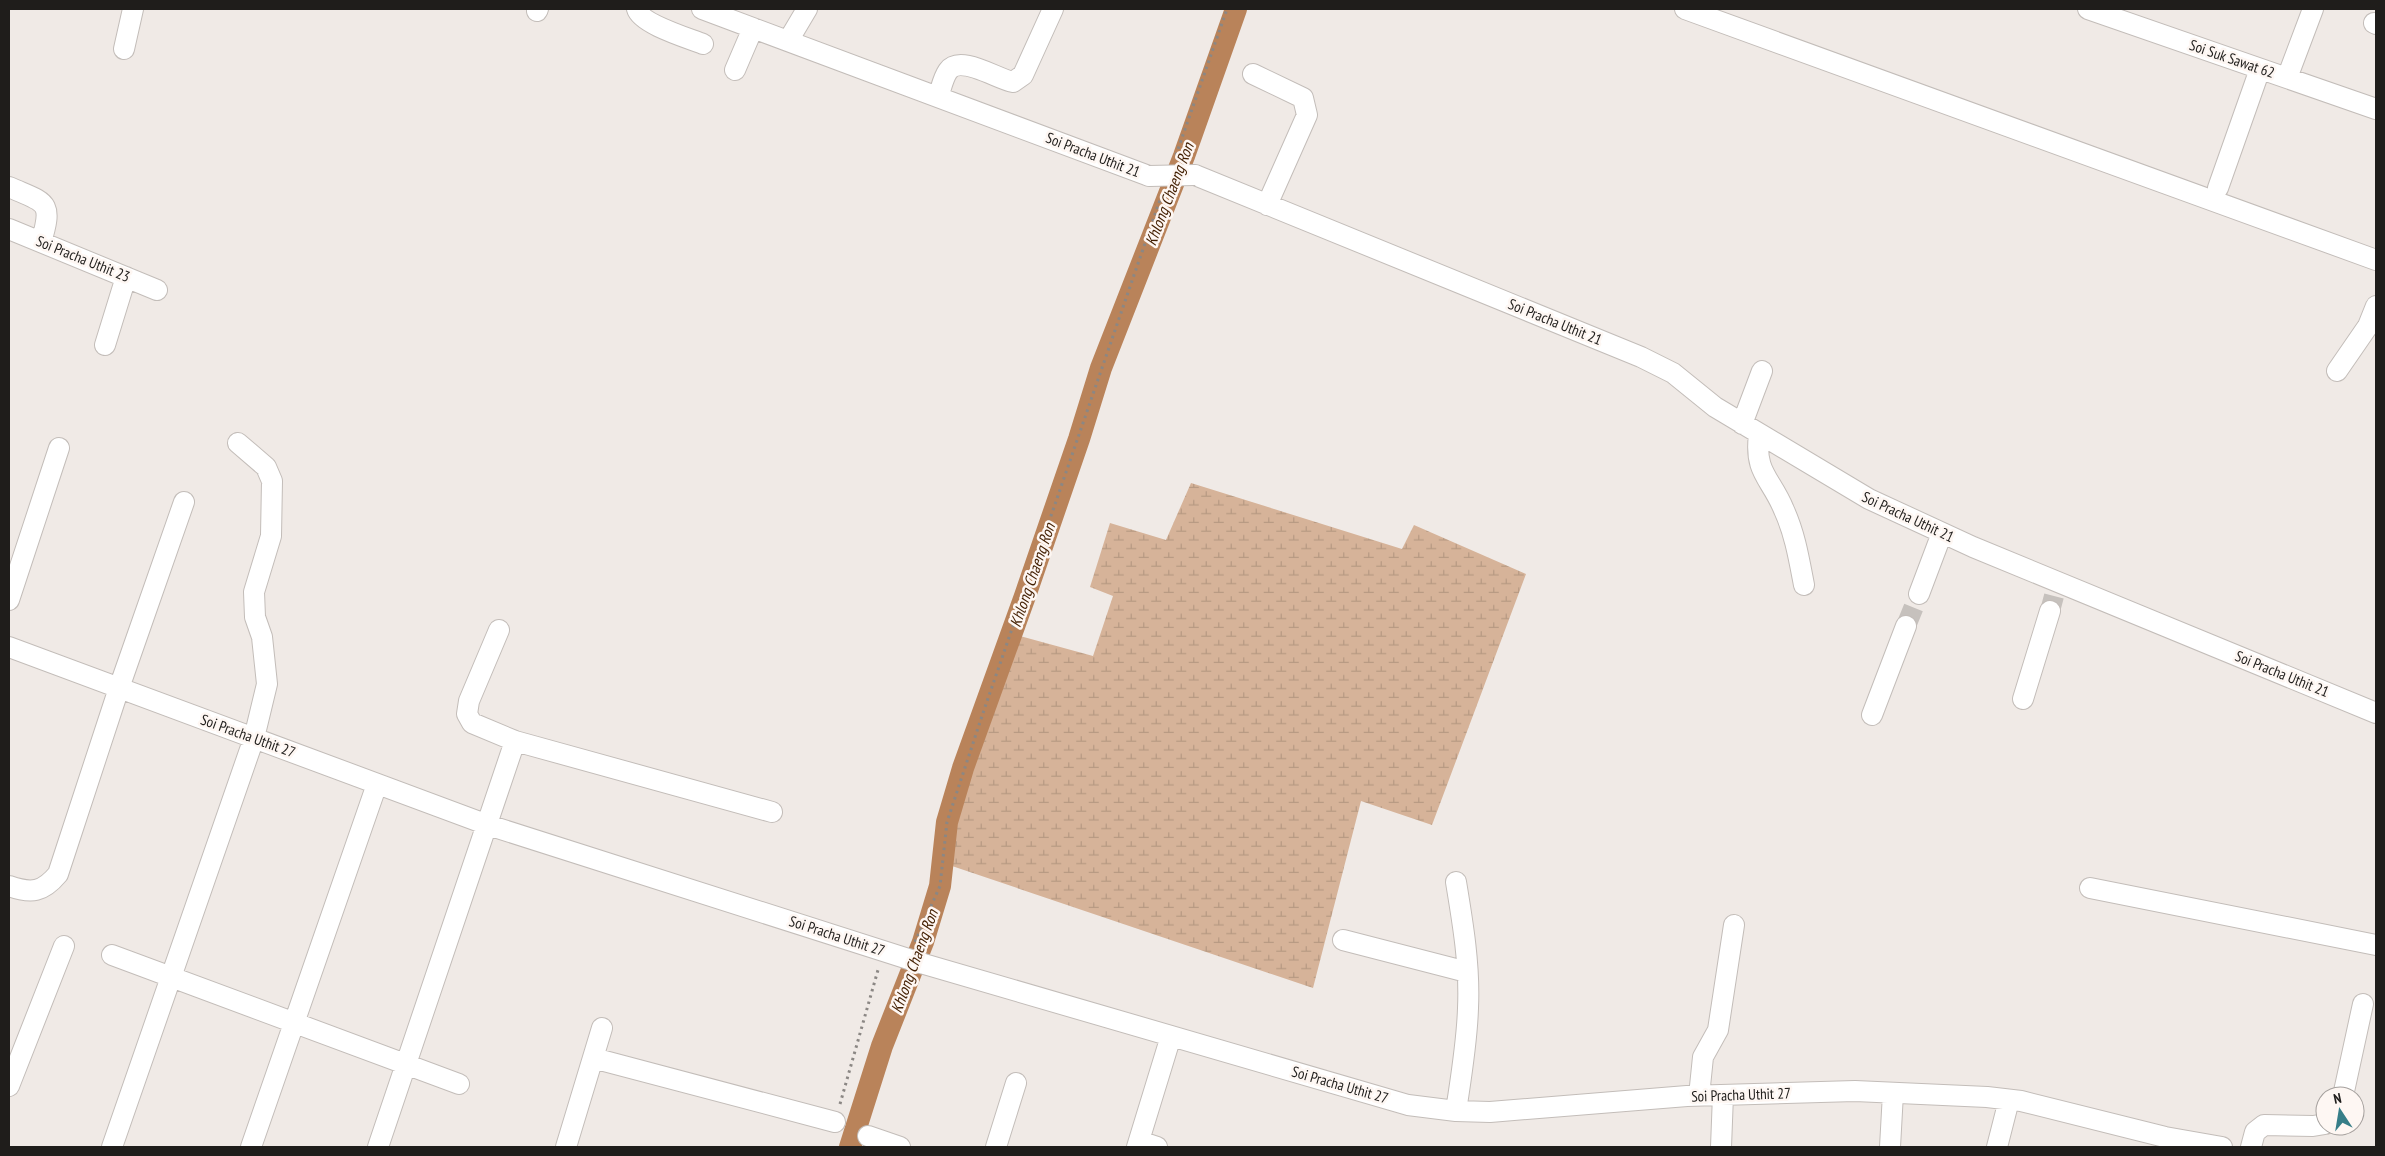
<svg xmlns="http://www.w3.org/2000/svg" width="2385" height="1156" font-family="'PT Sans Narrow',sans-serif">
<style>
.wetland{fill:url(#wetland-marsh)}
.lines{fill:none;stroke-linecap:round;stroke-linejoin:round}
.canal{stroke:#b9835a;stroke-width:22}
.minor-tunnel{stroke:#c6c1bd;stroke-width:20;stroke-dasharray:20 10;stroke-linecap:butt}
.minor-casing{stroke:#c3bdb9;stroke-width:22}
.path{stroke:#8b8784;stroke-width:3;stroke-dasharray:2.5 4;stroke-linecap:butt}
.minor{stroke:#fff;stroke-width:20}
.minor-bridge-casing{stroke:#c3bdb9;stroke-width:22;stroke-linecap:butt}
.minor-bridge{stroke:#fff;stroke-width:20}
.labels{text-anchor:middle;stroke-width:5;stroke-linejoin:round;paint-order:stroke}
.street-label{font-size:15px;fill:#1f1d1b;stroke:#fef7f3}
.water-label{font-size:16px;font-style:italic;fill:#421e00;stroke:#fef7f3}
</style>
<defs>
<pattern id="wetland-marsh" width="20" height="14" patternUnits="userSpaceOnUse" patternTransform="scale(1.25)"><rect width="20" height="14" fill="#d6b399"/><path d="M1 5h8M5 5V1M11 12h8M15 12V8" fill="none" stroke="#b79a83"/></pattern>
</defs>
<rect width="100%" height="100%" fill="#f0eae6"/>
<!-- wetland -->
<path class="wetland" d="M 1191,483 L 1402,549 L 1414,525 L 1526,574 L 1432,825 L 1361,801 L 1313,988 L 952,866 L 948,849 L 959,795 L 1020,636 L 1093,656 L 1113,596 L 1090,587 L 1110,523 L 1166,540 Z"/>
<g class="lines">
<!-- canal -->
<path class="canal" d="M 850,1147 L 882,1046 L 923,942 L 940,886 L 947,822 L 963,768 L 1025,596 L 1079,439 L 1101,368 L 1184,156 L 1236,9"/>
<!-- minor-tunnel -->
<path class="minor-tunnel" d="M 2050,611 L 2054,596
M 1906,626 L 1919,594"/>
<!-- minor casing -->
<g class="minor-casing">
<path id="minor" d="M 637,9 C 641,24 688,38 703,44
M 702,9 L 1149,176
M 1685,9 L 2376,260
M 2088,9 L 2376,109
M 537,11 L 538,9
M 2374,23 L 2376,24
M 788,41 L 807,9
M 124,49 L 133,9
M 735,70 L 753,28
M 1253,74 L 1303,98 L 1307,115 L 1267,205
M 2287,78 L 2313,9
M 938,97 C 941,89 943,78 948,71 C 960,54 997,79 1013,82 L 1023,75 L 1053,9
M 1195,175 L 1641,357 L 1673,373 L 1715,407 L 1869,499 L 1973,547 L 2376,713
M 9,187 C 45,203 54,200 41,242
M 2218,188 L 2260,69
M 9,229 L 157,290
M 105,345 L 126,277
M 2337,371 L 2368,326 L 2376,306
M 1742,424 L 1762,371
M 1759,435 C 1754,473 1771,478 1784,510 C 1795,534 1799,559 1804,585
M 1919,594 L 1942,533
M 9,600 L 59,448
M 499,630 L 469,701 L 467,714 L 472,723 L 515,741 L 772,812
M 9,647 L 488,825 L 924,964 L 1408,1105 L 1456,1111 L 1490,1112 L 1687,1096 L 1855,1091 L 1987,1097 L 2021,1101 L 2165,1137 L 2222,1147
M 2023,699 L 2050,611
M 1872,715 L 1906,626
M 9,886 C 32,894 43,892 58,874 L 119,688 L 184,502
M 2090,888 L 2376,945
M 1343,940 L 1467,972
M 112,955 L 459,1084
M 593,1058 L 835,1122
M 9,1086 L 64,946
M 1699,1096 L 1703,1057 L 1718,1030 L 1734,925
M 2343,1096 L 2363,1004
M 1456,1111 C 1461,1077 1467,1043 1468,1008 C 1470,966 1463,924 1456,882
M 868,1136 L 900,1147
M 1139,1141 L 1157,1147
M 112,1147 L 254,738 L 267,684 L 262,637 L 255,617 L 254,592 L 271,536 L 272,481 L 266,467 L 238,443
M 251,1147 L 377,784
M 378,1147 L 515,741
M 566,1147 L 602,1028
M 996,1147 L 1016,1083
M 1137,1147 L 1171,1036
M 1721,1147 L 1723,1095
M 1890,1147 L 1893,1093
M 1997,1147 L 2009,1100
M 2251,1147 L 2255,1132 L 2264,1125 L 2313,1126 L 2325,1124"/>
</g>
<!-- path -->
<path class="path" d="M 1176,155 L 1227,9
M 915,942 L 940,886 L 947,822 L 983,713 L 1162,194
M 840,1104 L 878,970"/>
<!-- minor -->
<use href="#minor" class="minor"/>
<!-- minor-bridge casing -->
<g class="minor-bridge-casing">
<path id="minor-bridge" d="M 1149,176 L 1195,175"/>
</g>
<!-- minor-bridge -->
<use href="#minor-bridge" class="minor-bridge"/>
</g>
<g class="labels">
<!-- street labels -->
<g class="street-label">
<text transform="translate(2232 59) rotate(19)" y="5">Soi Suk Sawat 62</text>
<text transform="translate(1093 155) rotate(21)" y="5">Soi Pracha Uthit 21</text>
<text transform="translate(83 259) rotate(22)" y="5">Soi Pracha Uthit 23</text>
<text transform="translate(1555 322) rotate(22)" y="5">Soi Pracha Uthit 21</text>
<text transform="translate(1908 517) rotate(25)" y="5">Soi Pracha Uthit 21</text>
<text transform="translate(2282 674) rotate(22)" y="5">Soi Pracha Uthit 21</text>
<text transform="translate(248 736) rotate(20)" y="5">Soi Pracha Uthit 27</text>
<text transform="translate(837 936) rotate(18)" y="5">Soi Pracha Uthit 27</text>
<text transform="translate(1340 1085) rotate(16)" y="5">Soi Pracha Uthit 27</text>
<text transform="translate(1741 1095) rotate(-2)" y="5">Soi Pracha Uthit 27</text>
</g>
<!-- water labels -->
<g class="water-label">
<text transform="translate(1169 194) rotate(-69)" y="6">Khlong Chaeng Ron</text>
<text transform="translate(1032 575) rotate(-71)" y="6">Khlong Chaeng Ron</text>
<text transform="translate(914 961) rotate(-70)" y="6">Khlong Chaeng Ron</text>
</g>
</g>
<!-- border -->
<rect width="2385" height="1156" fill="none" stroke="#1f1d1b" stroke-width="20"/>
<!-- north arrow -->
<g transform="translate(2340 1111) rotate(348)"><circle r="24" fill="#fef7f3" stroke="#a5a09d"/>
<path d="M0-4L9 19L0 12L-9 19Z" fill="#377e88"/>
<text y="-8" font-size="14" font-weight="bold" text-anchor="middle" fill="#1f1d1b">N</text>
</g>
</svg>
